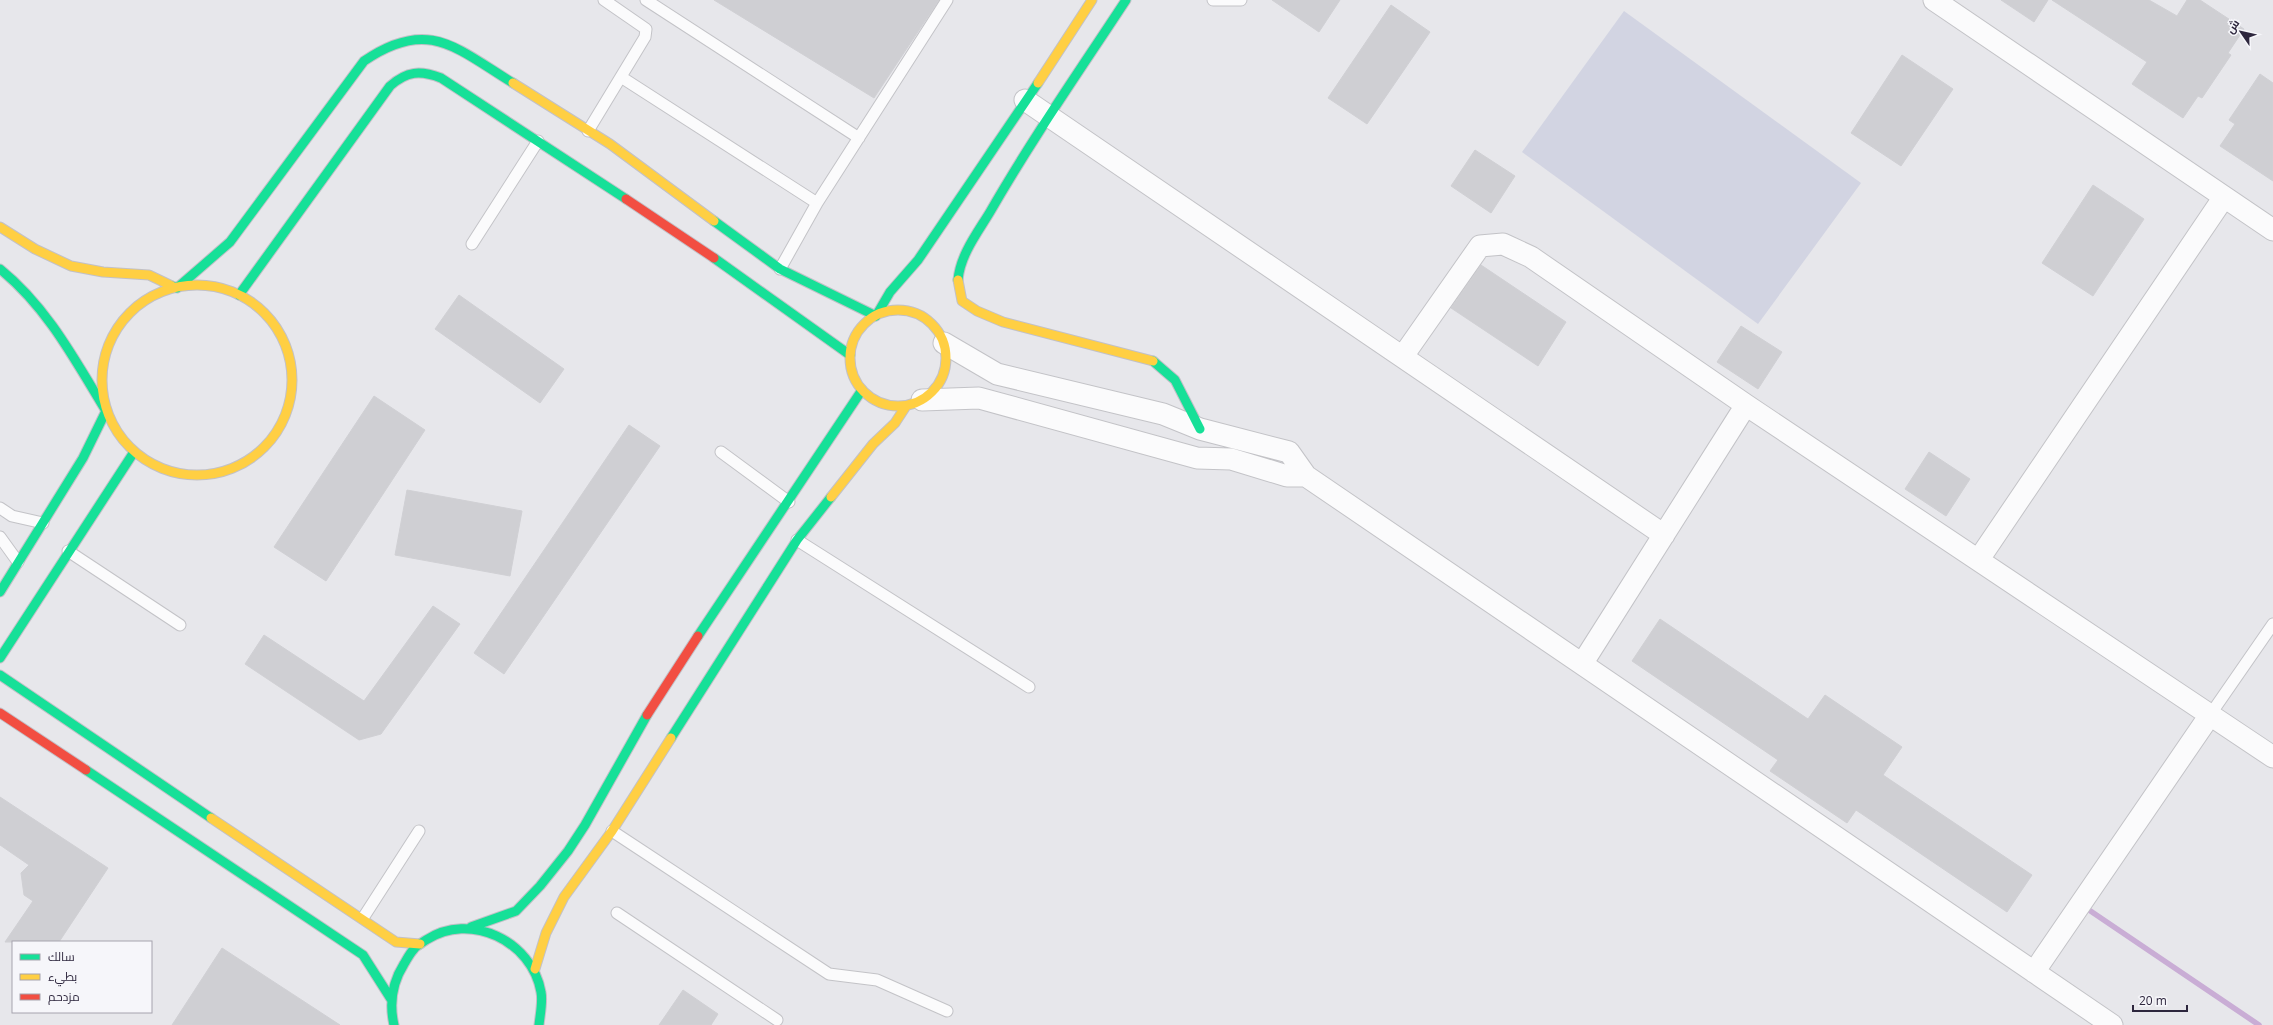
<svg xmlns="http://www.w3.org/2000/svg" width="2273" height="1025" font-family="'Open Sans',Cairo,sans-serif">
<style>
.green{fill:#d2d4e2}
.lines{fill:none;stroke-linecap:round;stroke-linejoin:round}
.stream{stroke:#c9add5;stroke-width:5.5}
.building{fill:#cfcfd3;stroke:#d0d0d4}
.lane-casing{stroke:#c3c3c7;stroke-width:13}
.street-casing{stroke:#c3c3c7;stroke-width:23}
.fast-casing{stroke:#c2c1c7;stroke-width:11}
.slow-casing{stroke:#c2c1c7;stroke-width:11}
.jam-casing{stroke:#c2c1c7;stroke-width:11}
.lane{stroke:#fbfbfc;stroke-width:11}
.street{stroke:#fbfbfc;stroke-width:21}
.fast{stroke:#16e098;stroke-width:9}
.slow{stroke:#ffcf43;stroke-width:9}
.jam{stroke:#f24e42;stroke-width:9}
</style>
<rect width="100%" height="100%" fill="#e7e7eb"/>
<!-- green -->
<path class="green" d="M 1624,11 L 1861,183 L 1758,324 L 1522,152 Z"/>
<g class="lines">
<!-- stream -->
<path class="stream" d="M 2089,910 L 2259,1025"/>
</g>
<!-- building -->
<path class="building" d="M 714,0 L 939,0 L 874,98 Z
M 1272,0 L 1340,0 L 1319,32 Z
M 2001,0 L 2048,0 L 2034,22 Z
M 2052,0 L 2149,0 L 2177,16 L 2187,0 L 2200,0 L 2244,29 L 2228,53 L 2231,55 L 2202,98 L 2198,96 L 2183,118 L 2132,84 L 2147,62 Z
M 1391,5 L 1430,32 L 1367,124 L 1328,98 Z
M 1902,55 L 1953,89 L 1901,166 L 1851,133 Z
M 2260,74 L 2273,83 L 2273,181 L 2220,146 L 2235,124 L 2229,120 Z
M 1475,150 L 1515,176 L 1491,213 L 1451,186 Z
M 2093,185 L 2144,219 L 2093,296 L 2042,263 Z
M 1481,265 L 1566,322 L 1538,366 L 1451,308 Z
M 459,295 L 564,369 L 540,403 L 435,329 Z
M 1741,326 L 1782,352 L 1758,389 L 1717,362 Z
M 374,396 L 425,430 L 326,581 L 274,547 Z
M 629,425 L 660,446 L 504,674 L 474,653 Z
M 1929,452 L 1970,479 L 1946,516 L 1905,489 Z
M 407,490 L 522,511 L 510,576 L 395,555 Z
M 433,606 L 460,624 L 381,734 L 359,740 L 245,664 L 264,635 L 364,701 Z
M 1660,619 L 1808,719 L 1825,695 L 1902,747 L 1883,775 L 2032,875 L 2007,912 L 1856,810 L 1847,823 L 1770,771 L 1778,760 L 1632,661 Z
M 0,797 L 108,868 L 59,942 L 5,942 L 33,901 L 24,895 L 21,873 L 29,865 L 0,845 Z
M 222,948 L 340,1025 L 172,1025 Z
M 683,990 L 718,1014 L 711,1025 L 659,1025 Z"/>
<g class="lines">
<!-- lane casing -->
<g class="lane-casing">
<path id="lane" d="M 646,0 L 859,138
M 1213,0 L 1241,0
M 621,77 L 817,203
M 588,131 L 645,37 L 646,29 L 604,0
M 472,244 L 538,141
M 780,269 L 817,203 L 947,0
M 721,452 L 789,502
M 0,508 L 12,516 L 43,523
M 0,537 L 18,562
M 797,540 L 1029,687
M 68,551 L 180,625
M 2210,715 L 2273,624
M 612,831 L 829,974 L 877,980 L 947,1011
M 617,913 L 777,1020
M 363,918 L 419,831"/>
</g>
<!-- street casing -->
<g class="street-casing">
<path id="street" d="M 1934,0 L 2273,230
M 1025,100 L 1664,535
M 1403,356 L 1480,246 L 1503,244 L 1531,257 L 1746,405 L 2273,757
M 922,400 L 979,398 L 1197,458 L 1231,459 L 1287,476 L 1306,476 L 1289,452 L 1200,429 L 1163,414 L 997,374 L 944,343
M 1306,476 L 2112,1025
M 1979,559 L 2224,197
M 1582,664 L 1746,405
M 2034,972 L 2210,715"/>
</g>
<!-- fast casing -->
<g class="fast-casing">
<path id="fast" d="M 714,221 L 780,269 L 876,316 L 890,292 L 918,260 L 1038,83
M 714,258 L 850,355
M 0,269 C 47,307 75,360 106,411 L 83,458 L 0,592
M 958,280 C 960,255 978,232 990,212 C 1032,139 1080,70 1126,0
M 172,286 L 177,288 L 230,242 L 364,61 C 428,17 456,48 513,83
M 239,295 L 390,86 C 407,71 420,70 441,78 L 626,199
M 1153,361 L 1175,380 L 1200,429
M 698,636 L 862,390
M 0,658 L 134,452
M 0,675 L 211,818
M 671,738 L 797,540 L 831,497
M 86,770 L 363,955 L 391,999
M 471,927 L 516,911 L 540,886 L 568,851 L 585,825 L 647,715
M 394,1025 C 389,1003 392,983 404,964 C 407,959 410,953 414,949 C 417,945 422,943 426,940 C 470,911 532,941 541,992 C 543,1002 540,1015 539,1025"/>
</g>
<!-- slow casing -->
<g class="slow-casing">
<path id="slow" d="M 513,83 L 610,144 L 714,221
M 1038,83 L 1092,0
M 0,227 L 35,249 L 71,266 L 103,272 L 149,275 L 172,286
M 958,280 L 962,301 L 977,311 L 1003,322 L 1153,361
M102 380a95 95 0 1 1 190 0a95 95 0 1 1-190 0Z
M850 358a48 48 0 1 1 96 0a48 48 0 1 1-96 0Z
M 831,497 L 873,444 L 895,423 L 906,406
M 211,818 L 396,942 L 420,944
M 535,969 L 546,933 L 564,897 L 612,831 L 671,738"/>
</g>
<!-- jam casing -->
<g class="jam-casing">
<path id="jam" d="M 626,199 L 714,258
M 0,713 L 86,770
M 647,715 L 698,636"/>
</g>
<!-- lane -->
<use href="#lane" class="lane"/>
<!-- street -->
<use href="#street" class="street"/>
<!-- fast -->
<use href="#fast" class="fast"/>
<!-- slow -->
<use href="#slow" class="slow"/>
<!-- jam -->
<use href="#jam" class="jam"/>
</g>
<!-- legend -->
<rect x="12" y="941" width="140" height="72" fill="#f6f6fa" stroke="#a6a3ae"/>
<rect x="20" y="954" width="20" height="6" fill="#16e098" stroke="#a6a3ae"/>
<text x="48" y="961" font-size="12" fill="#2d263d">سالك</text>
<rect x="20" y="974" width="20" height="6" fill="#ffcf43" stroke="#a6a3ae"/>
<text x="48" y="981" font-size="12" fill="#2d263d">بطيء</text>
<rect x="20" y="994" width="20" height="6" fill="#f24e42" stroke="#a6a3ae"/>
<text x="48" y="1001" font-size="12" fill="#2d263d">مزدحم</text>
<!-- north arrow -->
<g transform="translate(2241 32) rotate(304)" stroke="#f6f6fa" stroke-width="3" paint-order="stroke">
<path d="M0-3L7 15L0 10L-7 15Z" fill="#2d263d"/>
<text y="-6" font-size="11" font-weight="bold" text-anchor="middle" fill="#2d263d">ش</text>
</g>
<!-- scale -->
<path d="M2133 1005v6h54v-6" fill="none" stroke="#2d263d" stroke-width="2"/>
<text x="2139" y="1005" font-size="12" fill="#2d263d" stroke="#f6f6fa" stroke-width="3" paint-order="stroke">20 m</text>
</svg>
